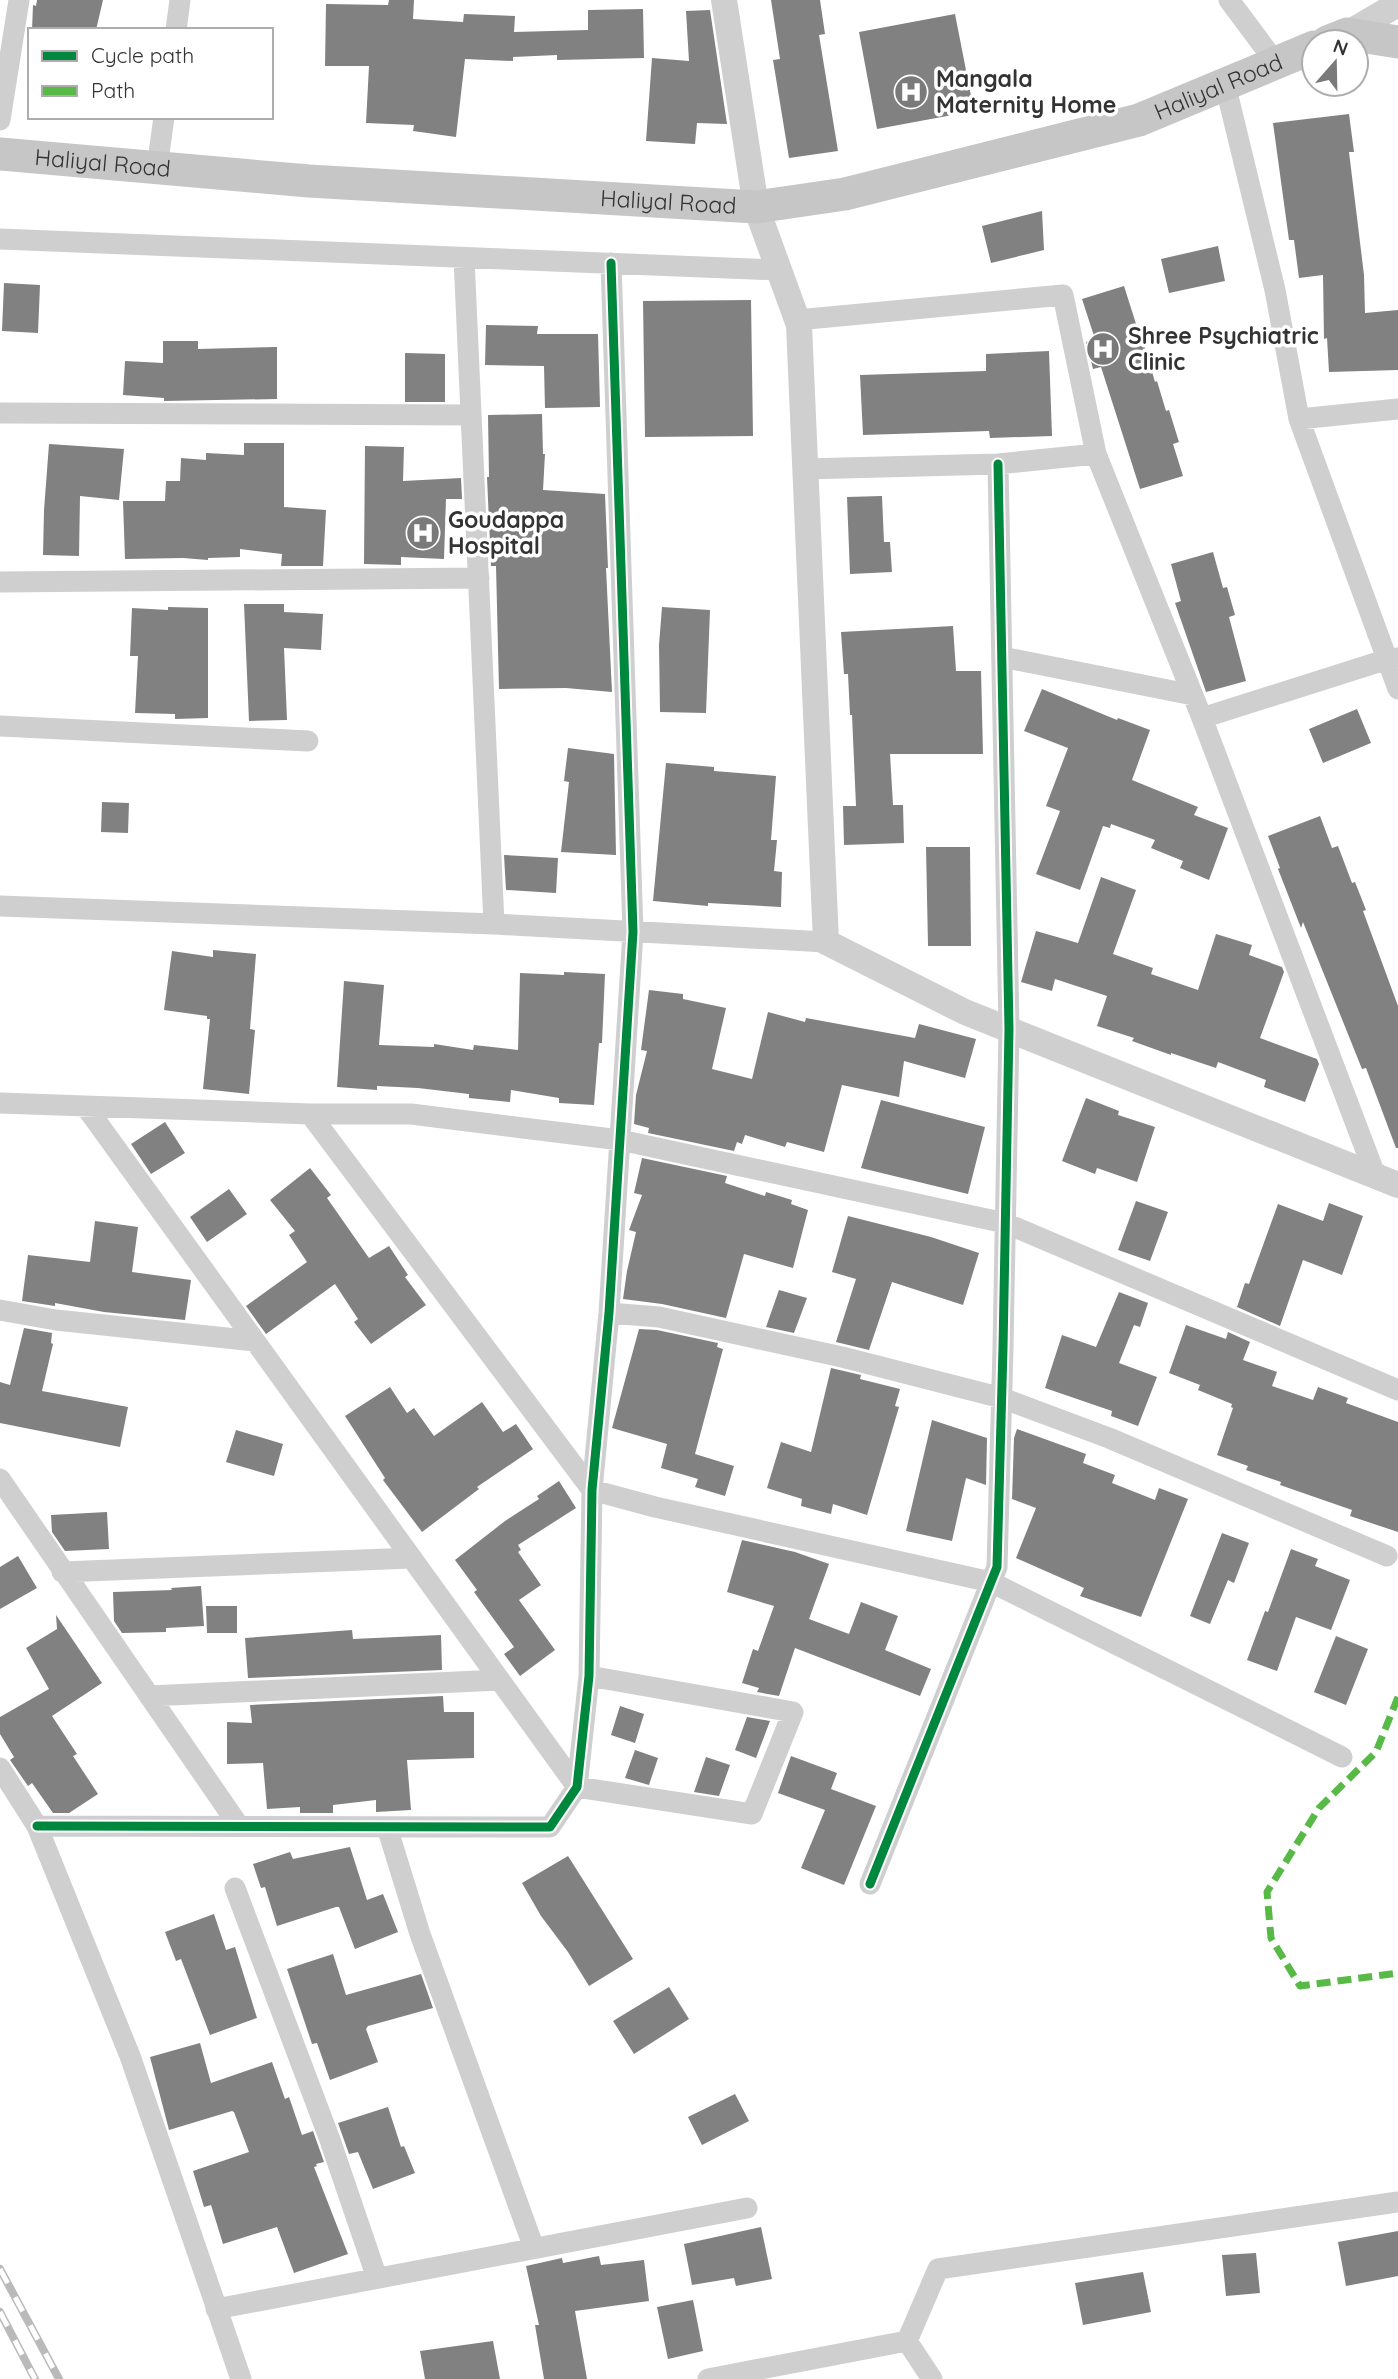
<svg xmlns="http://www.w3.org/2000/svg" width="1398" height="2379" font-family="Quicksand,sans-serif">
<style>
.building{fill:#818181}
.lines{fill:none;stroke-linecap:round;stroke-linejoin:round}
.minor{stroke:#cfcfcf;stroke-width:21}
.tertiary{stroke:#cfcfcf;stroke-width:26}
.primary{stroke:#c6c6c6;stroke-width:33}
.rail-casing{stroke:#bababa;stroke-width:8}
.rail{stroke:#fff;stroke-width:5;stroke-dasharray:16;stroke-linecap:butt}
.quiet{stroke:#58b947;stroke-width:7;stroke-dasharray:14 7;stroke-linecap:butt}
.cycleway-casing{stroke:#fff;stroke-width:13}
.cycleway{stroke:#00873e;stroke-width:9}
.labels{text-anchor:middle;stroke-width:7;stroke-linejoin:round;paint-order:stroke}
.poi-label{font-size:23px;font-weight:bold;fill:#333;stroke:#fff;text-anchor:start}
.street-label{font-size:23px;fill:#333;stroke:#fff}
</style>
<rect width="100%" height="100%" fill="#fff"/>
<!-- building -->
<path class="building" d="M 37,0 L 103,0 L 96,30 L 32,30 L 33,5 L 36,6 Z
M 389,0 L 414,0 L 413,19 L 463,22 L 464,14 L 515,16 L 514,32 L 588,30 L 588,10 L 643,9 L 644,58 L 557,60 L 557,55 L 513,57 L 513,61 L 465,59 L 456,137 L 413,131 L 414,125 L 366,123 L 369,66 L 325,66 L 326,4 L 388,5 Z
M 771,0 L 820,0 L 825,34 L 819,35 L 838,151 L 789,158 L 773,60 L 780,59 Z
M 710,10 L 727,124 L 697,123 L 695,144 L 646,141 L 652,58 L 689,61 L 686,11 Z
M 955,14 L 974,111 L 877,129 L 859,32 Z
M 1349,114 L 1354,152 L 1349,152 L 1364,275 L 1365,313 L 1398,310 L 1398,370 L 1329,372 L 1327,338 L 1324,339 L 1323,275 L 1299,278 L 1294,240 L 1289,240 L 1273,123 Z
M 1042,211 L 1044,250 L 991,263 L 982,226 Z
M 1218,246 L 1225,281 L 1169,293 L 1161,259 Z
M 4,283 L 40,285 L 38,333 L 2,331 Z
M 1124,286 L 1137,327 L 1139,327 L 1155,382 L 1157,381 L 1166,411 L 1169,410 L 1179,442 L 1173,444 L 1183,476 L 1140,489 L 1101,367 L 1093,369 L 1086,342 L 1095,339 L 1082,299 Z
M 751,300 L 753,436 L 645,437 L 643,301 Z
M 486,325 L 538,326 L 537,334 L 598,334 L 600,407 L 545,408 L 544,366 L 485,365 Z
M 163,341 L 198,341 L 198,349 L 277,347 L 277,399 L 164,401 L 164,398 L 123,395 L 125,361 L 163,363 Z
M 1049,351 L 1052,436 L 990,438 L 989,431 L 863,435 L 860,375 L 986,371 L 986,354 Z
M 405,353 L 445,354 L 445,402 L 405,402 Z
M 542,414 L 543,454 L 545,454 L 543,490 L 605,494 L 608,568 L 606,568 L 612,692 L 566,688 L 499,689 L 496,566 L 491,566 L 487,477 L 489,477 L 488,415 Z
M 244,443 L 284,443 L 284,507 L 326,510 L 323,566 L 281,566 L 282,554 L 240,549 L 240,557 L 208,558 L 208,560 L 183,558 L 125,559 L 123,501 L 165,501 L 166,481 L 180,481 L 181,458 L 206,460 L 206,453 L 244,455 Z
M 49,444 L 124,449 L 119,500 L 80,496 L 79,556 L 43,555 L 44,510 Z
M 365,446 L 404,447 L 403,481 L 461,478 L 462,499 L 446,499 L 444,559 L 401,557 L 401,565 L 364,564 Z
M 882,496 L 884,542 L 890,542 L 892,572 L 850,574 L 847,497 Z
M 1213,552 L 1223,588 L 1227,587 L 1235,615 L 1229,617 L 1246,681 L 1206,692 L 1175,603 L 1181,601 L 1171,564 Z
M 244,604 L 284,604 L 284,612 L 323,614 L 321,650 L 284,648 L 287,720 L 249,721 Z
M 168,607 L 208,608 L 208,718 L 175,719 L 175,714 L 135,713 L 138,656 L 130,656 L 132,608 L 168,610 Z
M 662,607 L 710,610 L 706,713 L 660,712 L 659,645 Z
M 953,626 L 956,671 L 981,671 L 983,754 L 890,754 L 893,805 L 903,805 L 904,843 L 844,845 L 843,806 L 856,806 L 852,715 L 850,715 L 848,674 L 844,674 L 841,632 Z
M 1042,689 L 1117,720 L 1118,718 L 1150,730 L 1132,780 L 1198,807 L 1194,815 L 1228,828 L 1209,880 L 1180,868 L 1183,861 L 1151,848 L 1155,840 L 1111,824 L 1110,828 L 1103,826 L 1080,890 L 1036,874 L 1060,811 L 1046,806 L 1068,748 L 1024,731 Z
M 1357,709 L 1371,743 L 1323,763 L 1309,729 Z
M 568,748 L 614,754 L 616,855 L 561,852 L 569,782 L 564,781 Z
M 666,763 L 714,767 L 714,771 L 776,776 L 771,840 L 777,840 L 774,871 L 782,872 L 781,907 L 708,903 L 708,906 L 653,901 Z
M 102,802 L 129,803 L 128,833 L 101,832 Z
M 1320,816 L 1332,848 L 1338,846 L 1352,883 L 1355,882 L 1366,910 L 1363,911 L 1398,1006 L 1398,1148 L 1396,1148 L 1366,1068 L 1362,1069 L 1303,922 L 1301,928 L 1278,869 L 1280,868 L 1268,836 Z
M 926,847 L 970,847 L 971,946 L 928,946 Z
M 504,855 L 558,858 L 556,893 L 506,890 Z
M 1101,877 L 1136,890 L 1113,954 L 1153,968 L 1151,974 L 1198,990 L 1216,934 L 1252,945 L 1249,955 L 1282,967 L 1284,972 L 1260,1038 L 1317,1059 L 1319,1064 L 1305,1102 L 1264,1087 L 1266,1080 L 1218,1062 L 1216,1068 L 1171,1053 L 1171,1055 L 1132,1041 L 1134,1038 L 1097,1026 L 1107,996 L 1055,979 L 1052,991 L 1021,982 L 1036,931 L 1078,943 Z
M 213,950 L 256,954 L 250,1029 L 255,1030 L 249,1094 L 203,1089 L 210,1019 L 207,1019 L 207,1016 L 164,1010 L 172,951 L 213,957 Z
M 564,972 L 605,974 L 602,1043 L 599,1043 L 594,1105 L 559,1103 L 559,1098 L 511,1090 L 510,1102 L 469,1098 L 469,1094 L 418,1088 L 377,1086 L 377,1090 L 337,1087 L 344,981 L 384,985 L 379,1045 L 434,1047 L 434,1044 L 473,1050 L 474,1045 L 518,1050 L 520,973 L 564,975 Z
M 649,990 L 683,994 L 683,999 L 726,1008 L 712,1069 L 752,1079 L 768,1012 L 805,1022 L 806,1018 L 915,1038 L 919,1024 L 976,1039 L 965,1078 L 904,1061 L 899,1097 L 842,1085 L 824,1152 L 787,1142 L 785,1147 L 745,1135 L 742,1144 L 737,1142 L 734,1151 L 648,1133 L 649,1128 L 634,1124 L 636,1095 L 647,1051 L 641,1050 Z
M 1086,1098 L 1119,1111 L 1118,1115 L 1155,1127 L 1137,1182 L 1097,1168 L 1095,1174 L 1062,1161 Z
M 881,1100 L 985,1127 L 968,1194 L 861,1168 Z
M 165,1122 L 185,1153 L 151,1174 L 131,1144 Z
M 642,1158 L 727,1176 L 725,1183 L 765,1196 L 766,1192 L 792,1200 L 791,1204 L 808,1210 L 793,1268 L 744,1254 L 726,1318 L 662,1304 L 623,1299 L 627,1271 L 636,1232 L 629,1230 L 642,1195 L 634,1193 Z
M 310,1168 L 331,1195 L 327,1198 L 369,1258 L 389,1246 L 408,1275 L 405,1277 L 426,1305 L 371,1344 L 354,1322 L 358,1319 L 335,1284 L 266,1334 L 246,1306 L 307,1262 L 289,1235 L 295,1231 L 270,1200 Z
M 229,1189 L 247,1214 L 207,1242 L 190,1217 Z
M 1136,1201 L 1168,1212 L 1150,1261 L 1118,1250 Z
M 1329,1203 L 1363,1216 L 1342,1275 L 1303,1260 L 1280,1326 L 1237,1307 L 1245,1283 L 1249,1284 L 1278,1204 L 1323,1221 Z
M 848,1216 L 931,1237 L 979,1253 L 963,1305 L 892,1282 L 869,1350 L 836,1342 L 856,1279 L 832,1272 Z
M 95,1221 L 138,1227 L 132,1272 L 191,1280 L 185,1320 L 104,1312 L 55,1303 L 55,1306 L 22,1301 L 28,1255 L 90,1262 Z
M 779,1290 L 807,1298 L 794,1333 L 766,1327 Z
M 1119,1292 L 1148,1303 L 1140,1327 L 1134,1325 L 1119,1363 L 1157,1377 L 1138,1426 L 1111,1416 L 1112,1411 L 1045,1388 L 1062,1335 L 1096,1347 Z
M 1186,1325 L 1226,1339 L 1228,1332 L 1250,1342 L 1243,1360 L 1277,1372 L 1272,1386 L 1313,1400 L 1318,1387 L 1348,1398 L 1346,1403 L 1398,1422 L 1398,1532 L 1350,1516 L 1352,1510 L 1280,1485 L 1281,1482 L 1246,1470 L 1248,1466 L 1217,1455 L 1233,1408 L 1231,1407 L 1232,1404 L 1198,1390 L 1200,1385 L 1169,1373 Z
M 24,1328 L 52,1333 L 51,1343 L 53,1344 L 42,1391 L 128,1407 L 120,1447 L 0,1423 L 0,1382 L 10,1385 Z
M 639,1329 L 657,1330 L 718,1343 L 717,1347 L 723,1349 L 695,1454 L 734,1466 L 725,1496 L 695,1487 L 698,1479 L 661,1468 L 667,1444 L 612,1428 Z
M 831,1368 L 861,1375 L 860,1379 L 900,1389 L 895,1406 L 899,1407 L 867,1515 L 833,1504 L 831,1514 L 801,1506 L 802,1499 L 767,1488 L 781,1442 L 811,1452 Z
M 390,1387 L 407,1413 L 414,1408 L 434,1436 L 482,1402 L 503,1432 L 516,1424 L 533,1449 L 477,1487 L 479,1489 L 422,1532 L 383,1480 L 385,1478 L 345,1416 Z
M 932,1420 L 987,1438 L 986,1485 L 966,1478 L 952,1541 L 906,1531 Z
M 1017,1429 L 1086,1454 L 1083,1463 L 1115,1475 L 1112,1483 L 1155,1500 L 1159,1488 L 1188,1499 L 1141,1617 L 1080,1596 L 1084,1588 L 1016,1558 L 1036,1508 L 1012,1499 L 1014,1438 Z
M 236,1430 L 283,1444 L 274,1476 L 226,1462 Z
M 559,1481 L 576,1508 L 518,1545 L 521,1550 L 518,1552 L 541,1585 L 519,1600 L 555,1650 L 520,1676 L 504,1654 L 514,1647 L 474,1592 L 477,1590 L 455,1560 L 505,1521 L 539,1499 L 537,1496 Z
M 107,1512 L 109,1549 L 65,1551 L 52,1532 L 51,1515 Z
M 1222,1533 L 1249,1543 L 1234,1583 L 1228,1580 L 1210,1624 L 1190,1616 Z
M 742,1540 L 795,1552 L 829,1564 L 809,1619 L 849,1634 L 861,1602 L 898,1616 L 885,1650 L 931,1669 L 920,1696 L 795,1648 L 779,1696 L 757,1692 L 759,1688 L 742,1683 L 753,1649 L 758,1651 L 774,1606 L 727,1592 Z
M 1291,1549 L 1318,1559 L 1315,1566 L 1350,1580 L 1331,1630 L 1296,1617 L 1277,1671 L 1247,1660 L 1265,1611 L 1268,1612 Z
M 18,1556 L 37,1588 L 0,1609 L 0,1567 Z
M 201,1586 L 204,1626 L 166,1628 L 166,1632 L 122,1633 L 114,1621 L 113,1592 L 172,1590 L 171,1588 Z
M 206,1606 L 237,1606 L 237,1633 L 207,1633 Z
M 56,1615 L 102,1683 L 52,1716 L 77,1754 L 73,1756 L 98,1794 L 69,1813 L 53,1813 L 32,1783 L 28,1786 L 10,1760 L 14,1757 L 0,1734 L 0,1717 L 49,1689 L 26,1648 L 57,1629 Z
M 352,1630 L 353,1639 L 441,1635 L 442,1670 L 248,1678 L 245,1638 Z
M 1336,1636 L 1368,1649 L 1346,1705 L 1314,1692 Z
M 443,1696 L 444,1712 L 474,1712 L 474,1758 L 407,1760 L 411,1810 L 376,1812 L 376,1800 L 333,1805 L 333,1813 L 300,1813 L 300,1807 L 267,1809 L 263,1763 L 227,1764 L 227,1722 L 252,1723 L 250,1705 Z
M 620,1706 L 644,1714 L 635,1743 L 611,1735 Z
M 747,1717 L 770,1721 L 756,1758 L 735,1750 Z
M 635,1750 L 658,1758 L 649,1785 L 625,1778 Z
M 791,1756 L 837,1773 L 831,1789 L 876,1806 L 844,1885 L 801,1868 L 825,1810 L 778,1793 Z
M 706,1757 L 730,1765 L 719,1796 L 694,1792 Z
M 350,1847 L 367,1900 L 383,1894 L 398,1932 L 355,1949 L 339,1907 L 336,1907 L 277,1926 L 265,1887 L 261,1888 L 253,1864 L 290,1852 L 293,1859 Z
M 568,1856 L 633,1959 L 589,1986 L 568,1952 L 541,1916 L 522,1883 Z
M 214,1914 L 226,1950 L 235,1947 L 257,2018 L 210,2035 L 181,1959 L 176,1961 L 165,1932 Z
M 333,1954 L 346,1995 L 421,1974 L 433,2008 L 368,2026 L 366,2029 L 378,2062 L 330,2080 L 317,2043 L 312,2044 L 287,1969 Z
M 669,1987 L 689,2019 L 634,2054 L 613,2021 Z
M 200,2043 L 211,2083 L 272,2062 L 285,2099 L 289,2097 L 302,2135 L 313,2131 L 324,2162 L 316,2164 L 317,2166 L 314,2167 L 348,2254 L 294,2273 L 277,2227 L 223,2244 L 211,2205 L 204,2207 L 193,2171 L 249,2152 L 234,2112 L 232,2111 L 169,2130 L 150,2057 Z
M 735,2094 L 749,2121 L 702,2145 L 688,2117 Z
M 388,2107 L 401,2147 L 404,2146 L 415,2173 L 373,2189 L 358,2152 L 349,2154 L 338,2123 Z
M 761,2227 L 772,2279 L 736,2286 L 734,2278 L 692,2285 L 684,2244 Z
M 1398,2231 L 1398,2276 L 1346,2286 L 1338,2242 Z
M 1256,2253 L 1260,2293 L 1226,2296 L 1222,2255 Z
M 599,2256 L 601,2265 L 644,2260 L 649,2301 L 575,2311 L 587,2379 L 544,2379 L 535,2325 L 539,2325 L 526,2266 L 562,2258 L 563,2263 Z
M 1143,2272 L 1151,2312 L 1083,2325 L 1075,2283 Z
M 693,2300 L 703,2351 L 668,2359 L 657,2307 Z
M 493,2341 L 500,2379 L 425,2379 L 420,2351 Z"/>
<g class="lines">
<!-- minor -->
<path class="minor" d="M 1229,0 L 1276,63
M 176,30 L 180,0
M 1225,84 L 1275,290 L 1299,419 L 1398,409
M 0,120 L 19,0
M 157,168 L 164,117
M 0,239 L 779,270
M 464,258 L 494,924
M 797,320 L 1063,295 L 1096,454 L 1202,718 L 1376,1177
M 0,413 L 471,415
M 1299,419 L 1398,689
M 805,469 L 998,464 L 1096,454
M 0,582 L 479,578
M 1002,657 L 1193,695
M 1202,718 L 1388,659 L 1398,658
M 0,726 L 308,741
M 0,906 L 494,924 L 826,942
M 0,1103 L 310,1114 L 411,1114 L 620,1140 L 1005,1223 L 1398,1390
M 86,1107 L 577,1787 L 752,1814 L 793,1712 L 589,1676
M 310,1114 L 592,1490 L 655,1507 L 991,1582 L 1342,1757
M 0,1310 L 56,1320 L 255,1341
M 609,1313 L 659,1317 L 842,1357 L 1002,1398 L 1109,1438 L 1387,1556
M 0,1479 L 239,1826
M 62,1572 L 412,1558
M 149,1696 L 500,1680
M 0,1768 L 37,1826 L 130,2056 L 241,2379
M 37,1826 L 550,1827 L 577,1787 L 589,1676 L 592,1490 L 609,1313 L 633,932 L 611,263
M 387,1827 L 420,1934 L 534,2248
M 870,1884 L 997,1567 L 1003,1348 L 1009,1029 L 998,464
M 235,1888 L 330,2140 L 377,2278
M 216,2309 L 747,2208
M 708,2379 L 907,2341
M 932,2379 L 907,2341 L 938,2269 L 1398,2202"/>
<!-- tertiary -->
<path class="tertiary" d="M 724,0 L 756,207 L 799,325 L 826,942 L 965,1012 L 1398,1185
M 1347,34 L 1398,4"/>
<!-- primary -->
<g class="primary">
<path d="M 1327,42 L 1347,34 L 1398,42"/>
<path id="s1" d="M 0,154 L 309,181 L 756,207 L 845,194 L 1139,120 L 1314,47"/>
</g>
<!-- rail casing -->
<g class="rail-casing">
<path id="rail" d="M 0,2269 L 59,2379
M 0,2312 L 35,2379"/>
</g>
<!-- rail -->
<use href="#rail" class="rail"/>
<!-- quiet -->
<path class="quiet" d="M 1398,1697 L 1376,1752 L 1319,1808 L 1267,1892 L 1271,1938 L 1300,1986 L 1398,1973"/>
<!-- cycleway casing -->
<g class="cycleway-casing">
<path id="cycleway" d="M 37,1826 L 550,1827 L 577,1787 L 589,1676 L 592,1490 L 609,1313 L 633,932 L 611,263
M 870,1884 L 997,1567 L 1003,1348 L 1009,1029 L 998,464"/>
</g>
<!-- cycleway -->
<use href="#cycleway" class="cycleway"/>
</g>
<!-- icons -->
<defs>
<g id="hospital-disc" transform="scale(1.75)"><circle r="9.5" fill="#7a7a7a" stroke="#fff"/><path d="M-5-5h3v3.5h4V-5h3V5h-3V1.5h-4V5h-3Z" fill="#fff"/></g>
</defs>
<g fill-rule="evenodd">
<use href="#hospital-disc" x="911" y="92"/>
<use href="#hospital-disc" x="1103" y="349"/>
<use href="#hospital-disc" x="423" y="533"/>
</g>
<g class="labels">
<!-- poi labels -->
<g class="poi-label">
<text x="936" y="87">Mangala<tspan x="936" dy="26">Maternity Home</tspan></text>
<text x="1128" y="344">Shree Psychiatric<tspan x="1128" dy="26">Clinic</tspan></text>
<text x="448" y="528">Goudappa<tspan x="448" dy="26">Hospital</tspan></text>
</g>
<!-- street labels -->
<g class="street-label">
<text dy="8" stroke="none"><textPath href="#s1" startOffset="1237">Haliyal Road</textPath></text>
<text dy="8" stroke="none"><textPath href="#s1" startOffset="103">Haliyal Road</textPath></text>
<text dy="8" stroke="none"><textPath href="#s1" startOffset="670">Haliyal Road</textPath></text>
</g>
</g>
<!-- legend -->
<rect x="28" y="28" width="245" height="91" fill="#ffffff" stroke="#adadad" stroke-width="2"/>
<rect x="42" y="51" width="35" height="10" fill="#00873e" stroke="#adadad" stroke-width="2"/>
<text x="91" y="63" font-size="21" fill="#333333">Cycle path</text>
<rect x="42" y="86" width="35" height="10" fill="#58b947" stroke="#adadad" stroke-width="2"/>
<text x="91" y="98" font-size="21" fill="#333333">Path</text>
<!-- north arrow -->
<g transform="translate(1335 63) rotate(20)"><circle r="33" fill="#ffffff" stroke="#adadad" stroke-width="2"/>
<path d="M0-5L12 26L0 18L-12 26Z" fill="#7a7a7a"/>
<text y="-10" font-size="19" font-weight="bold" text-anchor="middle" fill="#333333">N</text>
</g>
</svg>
